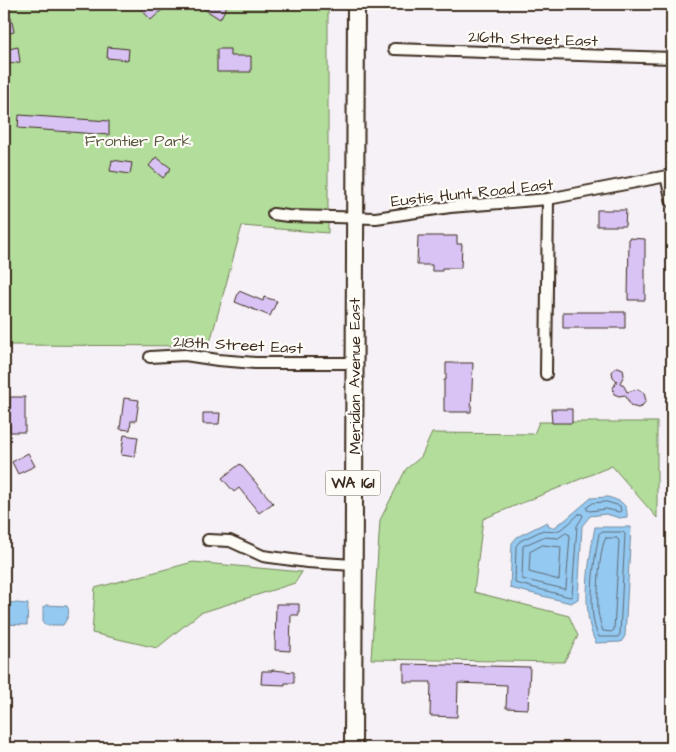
<svg xmlns="http://www.w3.org/2000/svg" width="676" height="752" font-family="'Architects Daughter',sans-serif">
<style>
.green{fill:#b2dd9b;stroke:#76845c}
.water{fill:#94c9f2;stroke:#70899d}
.lines{fill:none;stroke-linecap:round;stroke-linejoin:round}
.shore{stroke:#5f6a73;stroke-width:1}
.building{fill:#d8c3f4;stroke:#3b2a1e}
.street-casing{stroke:#3b2a1e;stroke-width:14}
.primary-casing{stroke:#3b2a1e;stroke-width:20}
.street{stroke:#fdfcf7;stroke-width:10}
.primary{stroke:#fdfcf7;stroke-width:16}
.labels{text-anchor:middle;stroke-width:4.5;stroke-linejoin:round;paint-order:stroke}
.shield{fill:#fdfcf7;stroke:#75695f;stroke-width:1}
.shield-label{font-size:15px;font-weight:bold;fill:#3b2a1e}
.street-label{font-size:16px;fill:#3b2a1e;stroke:#fdfcf7}
.park-label{font-size:16px;fill:#59573d;stroke:#fdfcf7}
</style>
<rect width="100%" height="100%" fill="#f6f1f6"/>
<filter id="ink" filterUnits="userSpaceOnUse"><feTurbulence type="fractalNoise" baseFrequency=".02" numOctaves="2"/><feDisplacementMap in="SourceGraphic" scale="10" xChannelSelector="R" yChannelSelector="G"/><feConvolveMatrix kernelMatrix="1 2 1 2 8 2 1 2 1" color-interpolation-filters="sRGB"/></filter>
<g filter="url(#ink)">
<!-- green -->
<path class="green" d="M 4,4 L 328,4 L 328,233 L 242,226 L 209,346 L 4,345 Z
M 539,422 L 657,422 L 657,518 L 612,466 L 483,519 L 474,592 L 569,616 L 578,636 L 564,662 L 371,659 L 380,520 L 406,469 L 421,457 L 432,433 L 534,434 Z
M 193,562 L 302,572 L 295,583 L 200,613 L 157,648 L 92,633 L 95,588 Z"/>
<!-- water -->
<path class="water" d="M 608,497 C 620,501 628,503 627,517 L 620,518 L 606,514 L 590,516 L 582,526 L 578,599 L 571,603 L 510,588 L 512,543 L 517,537 L 547,522 L 549,527 L 556,527 L 558,524 L 564,521 L 591,498 Z
M 595,527 L 631,527 L 625,636 L 621,642 L 596,643 C 580,613 589,559 595,527 Z
M 4,602 L 28,604 L 27,625 L 4,624 Z
M 46,605 L 67,606 C 71,613 67,619 63,625 L 45,625 L 43,622 L 43,607 Z"/>
<g class="lines">
<!-- shore -->
<path class="shore" d="M 607,502 L 620,506 L 621,511 L 619,512 L 606,509 L 590,511 L 587,510 L 587,507 L 593,503 Z
M 579,514 L 582,514 L 583,516 L 577,526 L 572,596 L 570,597 L 515,583 L 516,546 L 520,541 L 543,530 C 559,536 568,524 579,514 Z
M 601,532 L 623,532 L 625,534 L 620,634 L 618,637 L 599,637 C 586,615 594,559 599,534 Z
M 566,533 L 570,535 L 566,588 L 564,589 L 522,579 L 523,546 L 543,537 L 558,538 Z
M 606,538 L 617,538 L 619,541 L 614,630 L 611,632 L 603,631 C 601,625 599,618 598,612 C 597,599 599,546 606,538 Z
M 543,545 L 561,547 L 559,580 L 529,572 L 530,552 Z"/>
</g>
<!-- building -->
<path class="building" d="M 147,4 L 160,4 L 164,8 L 151,20 L 141,9 Z
M 196,4 L 228,4 L 220,19 Z
M 11,17 L 14,32 L 4,34 L 4,18 Z
M 18,47 L 20,62 L 4,65 L 4,50 Z
M 108,47 L 129,49 L 128,60 L 107,58 Z
M 217,49 L 230,49 L 230,56 L 251,56 L 251,72 L 217,72 Z
M 19,115 L 109,121 L 109,135 L 18,128 Z
M 156,157 L 171,168 L 163,178 L 149,166 Z
M 112,160 L 132,163 L 130,174 L 110,171 Z
M 597,210 L 626,210 L 625,226 L 597,226 Z
M 418,236 L 457,236 L 457,244 L 462,244 L 461,268 L 442,268 L 442,271 L 432,271 L 432,265 L 417,265 Z
M 629,238 L 645,239 L 645,300 L 628,300 Z
M 239,291 L 263,301 L 264,297 L 277,301 L 270,316 L 235,302 Z
M 563,312 L 625,312 L 625,328 L 563,328 Z
M 446,363 L 473,363 L 471,412 L 444,412 L 444,380 L 446,380 Z
M 616,367 L 618,367 L 623,369 L 624,375 L 620,383 L 624,386 L 627,392 L 638,389 L 644,393 L 646,401 L 641,407 L 638,408 L 631,406 L 625,395 L 619,396 L 614,394 L 613,388 L 617,381 L 613,377 L 612,372 Z
M 10,397 L 25,397 L 25,432 L 10,432 L 10,425 L 4,425 L 4,407 L 10,408 Z
M 124,398 L 139,400 L 136,421 L 131,421 L 130,430 L 120,429 Z
M 551,409 L 572,409 L 572,423 L 552,423 Z
M 203,413 L 220,413 L 219,424 L 203,424 Z
M 124,435 L 138,437 L 135,457 L 121,455 Z
M 28,453 L 35,466 L 18,474 L 12,462 Z
M 240,464 L 273,503 L 259,513 L 239,488 L 234,492 L 222,478 Z
M 276,604 L 299,604 L 299,615 L 291,615 L 290,651 L 275,650 Z
M 404,664 L 530,667 L 528,709 L 506,708 L 507,685 L 458,683 L 457,717 L 430,716 L 431,682 L 404,682 Z
M 272,670 L 294,672 L 294,683 L 285,683 L 285,685 L 261,684 L 262,671 L 272,671 Z"/>
<g class="lines">
<!-- street casing -->
<g class="street-casing">
<path id="street" d="M 394,49 L 672,58
M 666,176 L 672,202
M 273,214 L 288,216 L 376,218 L 450,207 L 548,199 L 672,175
M 150,357 L 185,355 L 218,360 L 255,363 L 354,363
M 546,374 L 548,199
M 208,540 L 230,541 L 263,556 L 307,562 L 353,565"/>
</g>
<!-- primary casing -->
<g class="primary-casing">
<path id="primary" d="M 353,748 L 356,4"/>
</g>
<!-- street -->
<use href="#street" class="street"/>
<!-- primary -->
<use href="#primary" class="primary"/>
</g>
</g>
<g class="labels">
<!-- shield labels -->
<rect class="shield" x="325.5" y="470.5" width="55" height="25" rx="4"/>
<g class="shield-label">
<text x="353" y="488">WA 161</text>
</g>
<!-- street labels -->
<g class="street-label">
<text transform="translate(533 38) rotate(2)" y="6">216th Street East</text>
<text transform="translate(472 192) rotate(-6)" y="6">Eustis Hunt Road East</text>
<text transform="translate(238 344) rotate(3)" y="6">218th Street East</text>
<text transform="translate(354 376) rotate(-90)" y="6">Meridian Avenue East</text>
</g>
<!-- park labels -->
<g class="park-label">
<text x="138" y="146">Frontier Park</text>
</g>
</g>
<!-- margin -->
<rect width="676" height="752" fill="none" stroke="#fdfcf7" stroke-width="20"/>
<rect x="10" y="10" width="656" height="732" fill="none" stroke="#3b2a1e" stroke-width="2" filter="url(#ink)"/>
</svg>
